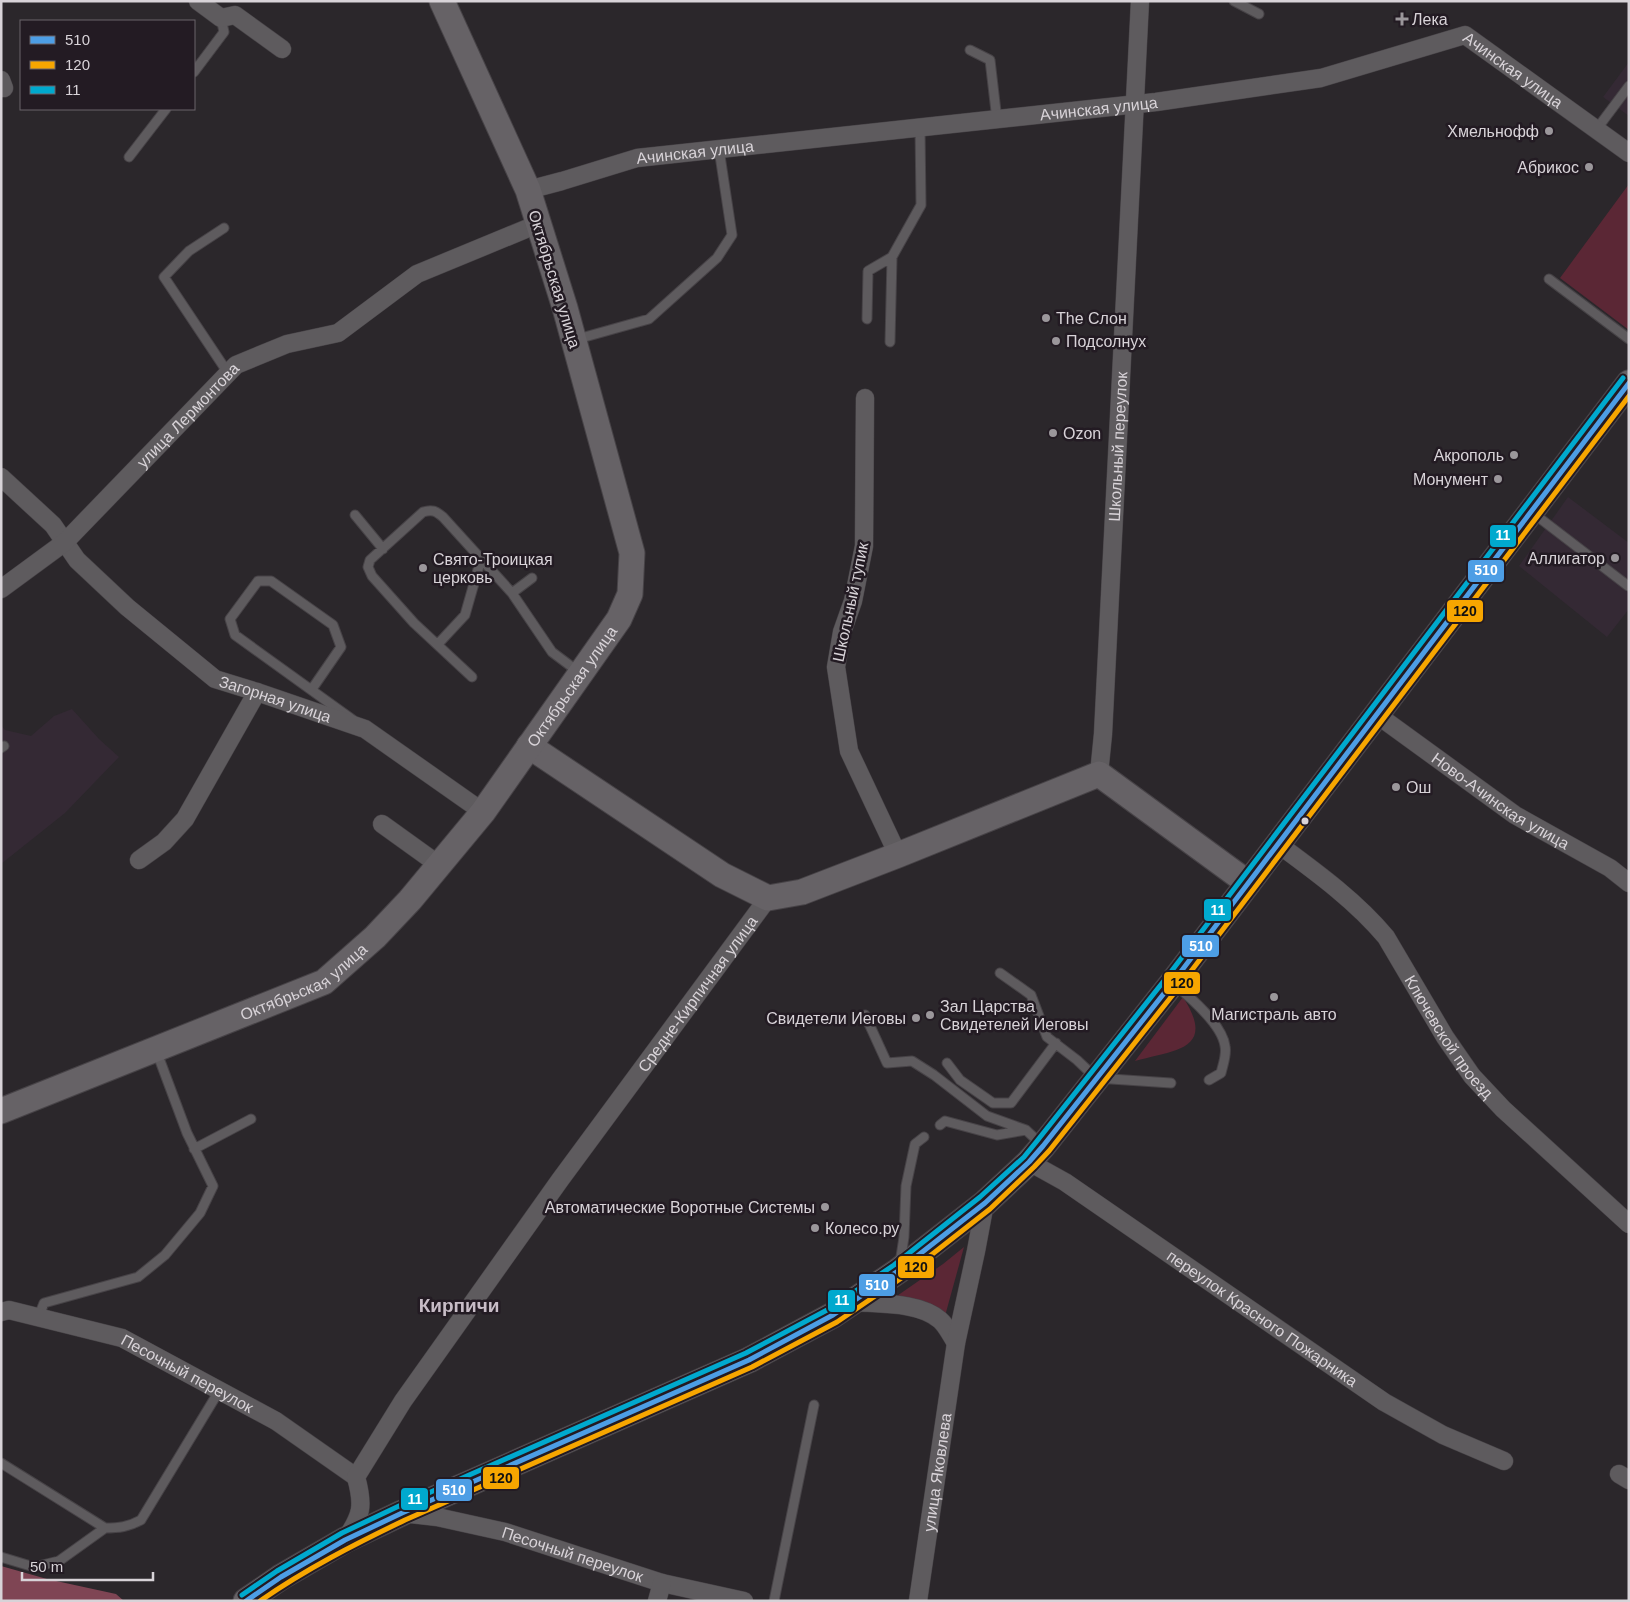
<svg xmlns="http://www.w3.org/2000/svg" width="1630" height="1602" font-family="Arial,sans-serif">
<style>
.built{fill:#342934}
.green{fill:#5b2735}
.forest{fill:#7f4554}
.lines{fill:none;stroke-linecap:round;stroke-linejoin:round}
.lane-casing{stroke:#474347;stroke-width:11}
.street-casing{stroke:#474347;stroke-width:19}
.secondary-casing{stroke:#474347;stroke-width:27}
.lane{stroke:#5e5b5e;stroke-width:9}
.street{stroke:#5e5b5e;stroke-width:18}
.secondary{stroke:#666266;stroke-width:25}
.bus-1-casing{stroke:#231b23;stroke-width:9}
.bus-2-casing{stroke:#231b23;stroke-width:9}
.bus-3-casing{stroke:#231b23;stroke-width:9}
.bus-1{stroke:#4d9ee5;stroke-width:5}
.bus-2{stroke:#f7a600;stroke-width:5}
.bus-3{stroke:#00a9ce;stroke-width:5}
.poi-dot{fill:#9b979b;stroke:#231b23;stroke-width:2}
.bus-dot{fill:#d8d3d8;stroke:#231b23;stroke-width:2}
.labels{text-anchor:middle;stroke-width:5;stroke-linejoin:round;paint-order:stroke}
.poi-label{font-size:16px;fill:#d8d3d8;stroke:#231b23;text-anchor:start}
.street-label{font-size:16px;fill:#d8d3d8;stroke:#231b23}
.quarter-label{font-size:19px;font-weight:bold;fill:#c8bdc7;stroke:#231b23}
.line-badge{stroke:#231b23;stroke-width:2}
.badge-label{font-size:14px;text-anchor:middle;font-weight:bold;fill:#fff}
.pale-badge-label{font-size:14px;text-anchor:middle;font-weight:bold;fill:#111}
</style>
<rect width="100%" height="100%" fill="#2b272b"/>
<!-- built -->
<path class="built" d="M 1629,62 L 1629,116 L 1603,97 Z
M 1568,497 L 1629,543 L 1629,609 L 1607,637 L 1519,566 Z
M 72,709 L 99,739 L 119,757 L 65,813 L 1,864 L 1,725 L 5,730 L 31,736 L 54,716 Z"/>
<!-- green -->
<path class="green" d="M 1629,184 L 1629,330 L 1560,278 Z
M 1183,997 C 1217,1050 1175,1050 1135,1061 Z
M 964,1247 L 945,1316 C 928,1301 917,1298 894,1298 L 943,1264 Z"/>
<!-- forest -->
<path class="forest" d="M 1,1566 L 47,1579 L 116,1594 L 124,1601 L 1,1601 Z"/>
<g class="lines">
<!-- lane casing -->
<g class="lane-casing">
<path id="lane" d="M 1234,1 L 1259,14
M 970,50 L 990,60 L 997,120
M 194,72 L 224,32 L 221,18
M 1596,130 L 1629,86
M 129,157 L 166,109
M 224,228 L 189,251 L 164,277 L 228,373
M 1549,279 L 1629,339
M 867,319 L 868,271 L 892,257 L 921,205 L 920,128
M 574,340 L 649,319 L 717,258 L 732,235 L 719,149
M 890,342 L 892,257
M 1533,513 L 1628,586
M 355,515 L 383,549
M 512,593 L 532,578
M 438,644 L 465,615 L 481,559
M 472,677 L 414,623 L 372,576 L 368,567 L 370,560 L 423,512 C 432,509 436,511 443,517 L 512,593 L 552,652 L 580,673
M 312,689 L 341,647 L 333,625 L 271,581 L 258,581 L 230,619 L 235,635 L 353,720
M 1,748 L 4,746
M 1000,973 L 1031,995 L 1047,1037 L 1077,1060 L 1096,1078 L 1171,1083
M 1173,983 C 1190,997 1222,1024 1225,1046 C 1227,1055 1223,1064 1221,1073 L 1209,1080
M 865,1015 L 887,1063 L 912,1061 L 934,1075 L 987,1116 L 1026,1130 L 1041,1144
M 947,1063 L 960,1080 L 993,1103 L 1011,1103 L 1056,1043
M 940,1125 L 945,1121 L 997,1135 L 1026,1130
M 194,1149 L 251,1119
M 900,1263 L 904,1237 L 906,1186 L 915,1144 L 924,1137
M 38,1318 L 44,1303 L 138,1277 L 165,1255 L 200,1213 L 213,1186 L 187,1133 L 156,1050
M 1,1463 L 105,1528 C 119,1528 128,1527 141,1520 L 219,1391
M 1,1557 L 34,1567 L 59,1561 L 105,1528
M 774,1601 L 814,1405"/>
</g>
<!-- street casing -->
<g class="street-casing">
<g id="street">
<path d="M 198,1 L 221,18 L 235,15 L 282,49"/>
<path d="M 1,80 L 4,88"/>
<path id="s1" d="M 528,190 L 562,181 L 637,158 L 1156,102 L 1321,78 L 1465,35 L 1629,153"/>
<path d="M 865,398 L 864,546 L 853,601 L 842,632 L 836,667 L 849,751 L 898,855"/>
<path id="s2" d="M 1,477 L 53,525 L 77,560 L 127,607 L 215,679 L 257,692 L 365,729 L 483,812"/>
<path id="s3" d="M 1,589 L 65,542 L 236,365 L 287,344 L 338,333 L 417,274 L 538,224"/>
<path id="s4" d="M 1376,714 L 1515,815 L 1610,868 L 1629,883"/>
<path id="s5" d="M 1099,774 L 1103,734 L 1140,1"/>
<path d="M 382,824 L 439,865"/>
<path id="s6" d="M 1278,844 C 1316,872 1356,901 1386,937 L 1445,1037 L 1472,1076 L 1503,1109 L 1629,1224"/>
<path d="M 139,860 L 164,842 L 185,819 L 257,692"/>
<path id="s7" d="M 1029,1162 L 1065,1182 L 1384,1402 L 1443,1435 L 1504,1461"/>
<path d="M 853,1302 C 880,1304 920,1302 940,1320 C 947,1326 951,1336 956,1343"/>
<path id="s8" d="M 1,1312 L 9,1310 L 122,1338 L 276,1421 L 356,1477"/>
<path d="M 1619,1474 L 1629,1480"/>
<path id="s9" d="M 402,1513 L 437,1517 L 505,1532 L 662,1583 L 744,1601"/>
<path id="s10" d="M 345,1540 C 362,1515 364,1506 356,1477 L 403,1401 L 560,1180 L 768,898"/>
<path d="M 657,1601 L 662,1583"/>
<path id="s11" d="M 918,1601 L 956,1343 L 976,1251 L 985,1203"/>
</g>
</g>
<!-- secondary casing -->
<g class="secondary-casing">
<g id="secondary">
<path d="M 529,746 L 722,875 L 768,898 L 802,892 L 898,855 L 1099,774 L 1248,883"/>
<path id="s12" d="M 1,1111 L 324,982 L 375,937 L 410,900 L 483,812 L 619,619 L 630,594 L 632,553 L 565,308 L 528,190 L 442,1"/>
<path d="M 246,1601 L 281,1577 L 345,1540 L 402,1513 L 749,1360 L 833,1315 L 898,1271 L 985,1203 L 1029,1162 L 1043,1146 L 1173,982 L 1629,383"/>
</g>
</g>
<!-- lane -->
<use href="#lane" class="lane"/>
<!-- street -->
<use href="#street" class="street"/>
<!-- secondary -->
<use href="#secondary" class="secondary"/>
<!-- bus-1 casing -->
<g class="bus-1-casing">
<path id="bus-1" d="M 246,1601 L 281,1577 L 345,1540 L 402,1513 L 749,1360 L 833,1315 L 898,1271 L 985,1203 L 1029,1162 L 1043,1146 L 1173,982 L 1629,383"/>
</g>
<!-- bus-2 casing -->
<g class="bus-2-casing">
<path id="bus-2" d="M 260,1601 C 306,1569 355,1544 405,1520 L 752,1367 L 837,1322 L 903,1277 L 990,1209 L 1034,1167 L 1049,1151 L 1179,987 L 1629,396"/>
</g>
<!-- bus-3 casing -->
<g class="bus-3-casing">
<path id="bus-3" d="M 242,1595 L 277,1571 L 342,1533 L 399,1506 L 746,1353 L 829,1309 L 894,1265 L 980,1197 L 1024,1157 L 1037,1141 L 1167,977 L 1623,378"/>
</g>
<!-- bus-1 -->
<use href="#bus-1" class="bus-1"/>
<!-- bus-2 -->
<use href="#bus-2" class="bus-2"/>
<!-- bus-3 -->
<use href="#bus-3" class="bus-3"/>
</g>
<!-- markers -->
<g class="poi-dot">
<path d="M1399.5 11.5h5v5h5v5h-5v5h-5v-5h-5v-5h5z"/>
<circle cx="1549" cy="131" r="5"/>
<circle cx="1589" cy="167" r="5"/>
<circle cx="1046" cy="318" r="5"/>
<circle cx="1056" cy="341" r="5"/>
<circle cx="1053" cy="433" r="5"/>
<circle cx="1514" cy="455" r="5"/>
<circle cx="1498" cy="479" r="5"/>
<circle cx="1615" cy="558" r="5"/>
<circle cx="423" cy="568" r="5"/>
<circle cx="1396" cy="787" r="5"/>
<circle cx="1274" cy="997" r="5"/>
<circle cx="930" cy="1015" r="5"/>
<circle cx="916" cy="1018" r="5"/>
<circle cx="825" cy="1207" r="5"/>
<circle cx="815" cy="1228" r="5"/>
</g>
<circle class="bus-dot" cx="1305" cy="821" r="4.5"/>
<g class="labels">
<!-- poi labels -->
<g class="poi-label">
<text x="1412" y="25">Лека</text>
<text x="1539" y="137" text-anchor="end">Хмельнофф</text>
<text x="1579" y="173" text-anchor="end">Абрикос</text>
<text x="1056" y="324">The Слон</text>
<text x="1066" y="347">Подсолнух</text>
<text x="1063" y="439">Ozon</text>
<text x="1504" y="461" text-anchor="end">Акрополь</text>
<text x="1488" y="485" text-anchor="end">Монумент</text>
<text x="1605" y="564" text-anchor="end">Аллигатор</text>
<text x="433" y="565">Свято-Троицкая<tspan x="433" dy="18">церковь</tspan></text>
<text x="1406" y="793">Ош</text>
<text x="940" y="1012">Зал Царства<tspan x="940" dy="18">Свидетелей Иеговы</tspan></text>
<text x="1274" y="1020" text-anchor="middle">Магистраль авто</text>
<text x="906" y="1024" text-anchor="end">Свидетели Иеговы</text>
<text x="815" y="1213" text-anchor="end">Автоматические Воротные Системы</text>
<text x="825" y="1234">Колесо.ру</text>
</g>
<!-- street labels -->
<g class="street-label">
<text dy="6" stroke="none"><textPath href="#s1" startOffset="1012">Ачинская улица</textPath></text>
<text dy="6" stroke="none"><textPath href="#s1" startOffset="578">Ачинская улица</textPath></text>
<text dy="6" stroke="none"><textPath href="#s1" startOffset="172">Ачинская улица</textPath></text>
<text transform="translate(555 279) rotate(73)" y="6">Октябрьская улица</text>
<text dy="6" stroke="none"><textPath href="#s3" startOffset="256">улица Лермонтова</textPath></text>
<text dy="6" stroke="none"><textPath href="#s5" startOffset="328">Школьный переулок</textPath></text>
<text transform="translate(850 602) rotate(-78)" y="6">Школьный тупик</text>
<text dy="6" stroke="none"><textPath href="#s12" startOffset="735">Октябрьская улица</textPath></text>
<text dy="6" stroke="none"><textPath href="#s2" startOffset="359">Загорная улица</textPath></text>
<text dy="6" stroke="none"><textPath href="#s4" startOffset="152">Ново-Ачинская улица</textPath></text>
<text dy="6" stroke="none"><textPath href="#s12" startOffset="330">Октябрьская улица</textPath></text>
<text dy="6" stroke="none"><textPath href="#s10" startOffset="659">Средне-Кирпичная улица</textPath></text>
<text dy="6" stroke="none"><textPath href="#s6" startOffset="261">Ключевской проезд</textPath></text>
<text dy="6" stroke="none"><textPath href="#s7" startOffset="281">переулок Красного Пожарника</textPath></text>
<text dy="6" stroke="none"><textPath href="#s8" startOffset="199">Песочный переулок</textPath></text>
<text dy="6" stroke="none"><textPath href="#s11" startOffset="130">улица Яковлева</textPath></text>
<text dy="6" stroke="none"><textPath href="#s9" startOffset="176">Песочный переулок</textPath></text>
</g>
<!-- quarter labels -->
<g class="quarter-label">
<text x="459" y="1312">Кирпичи</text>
</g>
</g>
<g class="line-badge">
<rect x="1489" y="524" width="28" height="24" rx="5" fill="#00a9ce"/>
<rect x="1467" y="559" width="38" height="24" rx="5" fill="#4d9ee5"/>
<rect x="1446" y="599" width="38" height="24" rx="5" fill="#f7a600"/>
<rect x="1203" y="898" width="29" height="24" rx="5" fill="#00a9ce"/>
<rect x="1181" y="934" width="39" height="24" rx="5" fill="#4d9ee5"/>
<rect x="1163" y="971" width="38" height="24" rx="5" fill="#f7a600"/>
<rect x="897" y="1255" width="38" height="24" rx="5" fill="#f7a600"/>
<rect x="858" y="1273" width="38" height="24" rx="5" fill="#4d9ee5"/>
<rect x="827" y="1289" width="29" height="24" rx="5" fill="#00a9ce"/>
<rect x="482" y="1466" width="38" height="24" rx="5" fill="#f7a600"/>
<rect x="435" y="1478" width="38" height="24" rx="5" fill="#4d9ee5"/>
<rect x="400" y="1487" width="29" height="24" rx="5" fill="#00a9ce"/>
</g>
<g class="badge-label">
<text x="1503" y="540">11</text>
<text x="1486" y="575">510</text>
<text x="1218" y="915">11</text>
<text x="1201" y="951">510</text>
<text x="877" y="1290">510</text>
<text x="842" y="1305">11</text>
<text x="454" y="1495">510</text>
<text x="415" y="1504">11</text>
</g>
<g class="pale-badge-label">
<text x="1465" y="616">120</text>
<text x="1182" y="988">120</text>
<text x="916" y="1272">120</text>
<text x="501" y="1483">120</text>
</g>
<!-- border -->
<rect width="1630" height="1602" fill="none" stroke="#d8d3d8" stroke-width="5"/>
<!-- legend -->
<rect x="20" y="20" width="175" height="90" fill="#231b23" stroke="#6b656b"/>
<rect x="30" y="36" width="25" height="8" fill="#4d9ee5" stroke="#6b656b"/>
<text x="65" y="45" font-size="15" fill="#d8d3d8">510</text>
<rect x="30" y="61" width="25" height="8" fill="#f7a600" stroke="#6b656b"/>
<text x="65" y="70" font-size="15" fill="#d8d3d8">120</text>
<rect x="30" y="86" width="25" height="8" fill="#00a9ce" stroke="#6b656b"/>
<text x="65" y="95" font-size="15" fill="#d8d3d8">11</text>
<!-- scale -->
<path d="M22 1572v8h131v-8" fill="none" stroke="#d8d3d8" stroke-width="2.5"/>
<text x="30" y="1572" font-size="15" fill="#d8d3d8" stroke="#231b23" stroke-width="4" paint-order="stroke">50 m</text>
</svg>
